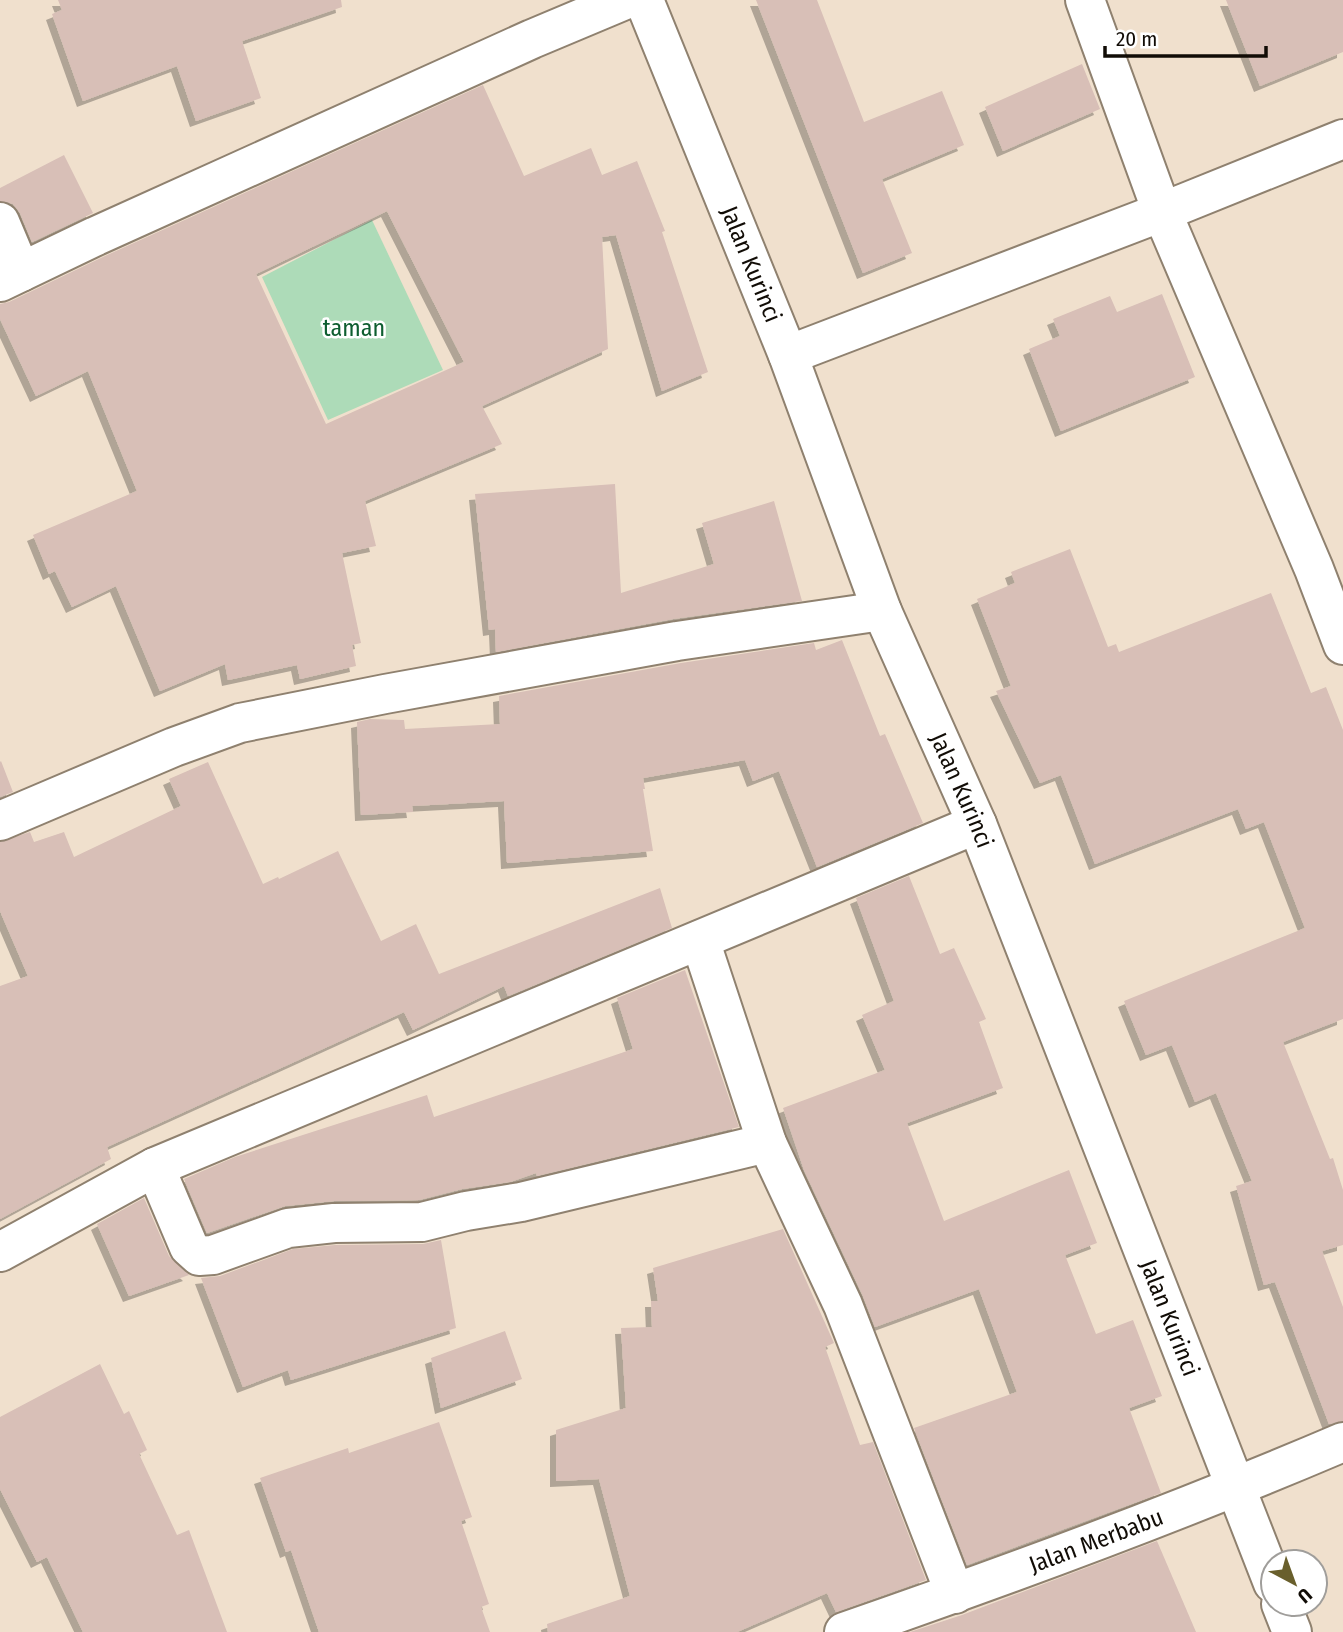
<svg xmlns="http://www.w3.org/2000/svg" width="1343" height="1632" font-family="'Fira Sans Condensed',sans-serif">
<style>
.green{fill:#addbb8}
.building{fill:#d8bfb7;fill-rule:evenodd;filter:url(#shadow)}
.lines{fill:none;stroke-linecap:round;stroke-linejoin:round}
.minor-casing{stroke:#8f816f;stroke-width:42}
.tertiary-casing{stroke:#8f816f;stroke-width:42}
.minor{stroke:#fff;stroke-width:38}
.tertiary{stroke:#fff;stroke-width:38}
.labels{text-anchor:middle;stroke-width:5;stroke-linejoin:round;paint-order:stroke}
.street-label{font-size:24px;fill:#110c06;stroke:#fff}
.park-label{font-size:24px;fill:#0e5e30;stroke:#fff}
</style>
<defs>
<filter id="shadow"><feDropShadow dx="-6" dy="6" stdDeviation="0" flood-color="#0004"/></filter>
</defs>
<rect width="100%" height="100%" fill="#f0e0cd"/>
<!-- green -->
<path class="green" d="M 372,220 L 443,370 L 328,420 L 262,277 Z"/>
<!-- building -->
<path class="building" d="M 58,0 L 341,0 L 342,7 L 242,41 L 261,98 L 196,121 L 177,66 L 83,101 L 52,14 L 62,10 Z
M 756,0 L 817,0 L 864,122 L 942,91 L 964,145 L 882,179 L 912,253 L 863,273 Z
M 1226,0 L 1343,0 L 1343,52 L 1260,86 Z
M 1082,64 L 1100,109 L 1003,151 L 985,107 Z
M 483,85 L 524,176 L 591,148 L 602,175 L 637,161 L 665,231 L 662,232 L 708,372 L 662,391 L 616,235 L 602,237 L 608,349 L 482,406 L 502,444 L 365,501 L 376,546 L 342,553 L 361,643 L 352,645 L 356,666 L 300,679 L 297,665 L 228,680 L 225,664 L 160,691 L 116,586 L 72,607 L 55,571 L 49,574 L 33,535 L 137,491 L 88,371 L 36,396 L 0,319 L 0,304 L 9,302 L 105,256 ZM 387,211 L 464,362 L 326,424 L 256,274 Z
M 64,155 L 93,213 L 32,242 L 20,213 L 13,204 L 0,201 L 0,188 Z
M 1162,294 L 1195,377 L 1061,431 L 1029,349 L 1060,336 L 1053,319 L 1110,296 L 1117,312 Z
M 615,484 L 621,593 L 714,564 L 702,523 L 774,501 L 802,601 L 673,619 L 496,652 L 495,629 L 489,630 L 475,494 Z
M 1070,549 L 1108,647 L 1116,644 L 1119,652 L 1271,593 L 1311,693 L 1326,687 L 1343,730 L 1343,1019 L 1283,1042 L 1330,1159 L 1333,1158 L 1343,1190 L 1343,1245 L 1322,1251 L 1343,1307 L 1343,1421 L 1329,1424 L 1275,1282 L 1264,1285 L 1236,1186 L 1252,1181 L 1216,1093 L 1195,1102 L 1172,1045 L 1146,1055 L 1124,1001 L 1305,928 L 1264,822 L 1246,829 L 1238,809 L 1095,864 L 1061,775 L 1040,783 L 996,691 L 1011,686 L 977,599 L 1015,583 L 1011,572 Z
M 842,640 L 880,736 L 885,734 L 923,823 L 817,867 L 779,771 L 753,781 L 745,760 L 643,778 L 645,789 L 643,789 L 653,851 L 507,863 L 504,801 L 412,806 L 413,812 L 361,815 L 357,722 L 370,719 L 404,720 L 405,729 L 500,724 L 499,696 L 681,663 L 814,643 L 816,650 Z
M 1,761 L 13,792 L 0,797 L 0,762 Z
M 208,762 L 263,884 L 278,877 L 279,879 L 338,851 L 381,941 L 416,924 L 439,974 L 660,888 L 672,928 L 508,996 L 504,986 L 413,1030 L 404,1012 L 107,1147 L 111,1159 L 0,1219 L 0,986 L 28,976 L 0,911 L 0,842 L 30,832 L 34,842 L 64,832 L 74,857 L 181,806 L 169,779 Z
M 909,876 L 940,954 L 954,948 L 986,1019 L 979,1022 L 1003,1088 L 907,1123 L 944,1221 L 1069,1170 L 1097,1243 L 1065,1255 L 1096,1334 L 1133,1320 L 1162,1396 L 1129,1408 L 1161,1493 L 967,1565 L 914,1428 L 1017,1392 L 979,1289 L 875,1327 L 863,1296 L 804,1170 L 783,1108 L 885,1070 L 862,1015 L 894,1001 L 856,898 Z
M 685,970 L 739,1127 L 537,1176 L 536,1173 L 510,1182 L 462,1189 L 419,1200 L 334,1201 L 285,1206 L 207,1233 L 184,1179 L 235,1157 L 427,1095 L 434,1117 L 633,1049 L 617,998 Z
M 144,1198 L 169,1256 L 189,1275 L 129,1296 L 97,1224 Z
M 783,1229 L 834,1343 L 825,1347 L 860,1445 L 873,1442 L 926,1580 L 836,1612 L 827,1593 L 737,1632 L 548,1632 L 547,1624 L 630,1596 L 599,1479 L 556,1481 L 556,1430 L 626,1408 L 621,1328 L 652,1327 L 651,1301 L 658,1301 L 653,1268 Z
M 441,1240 L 456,1328 L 291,1380 L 288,1370 L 243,1387 L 201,1278 L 220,1276 L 293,1249 L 335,1245 L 423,1244 Z
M 505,1331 L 522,1379 L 441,1408 L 431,1358 Z
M 100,1364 L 124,1414 L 129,1411 L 147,1450 L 139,1454 L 177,1535 L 189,1530 L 227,1632 L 83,1632 L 47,1557 L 37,1562 L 0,1489 L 0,1417 Z
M 439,1422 L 472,1517 L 461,1521 L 489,1604 L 481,1607 L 490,1632 L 319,1632 L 291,1550 L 286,1552 L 260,1478 L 348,1448 L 349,1453 Z
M 1157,1541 L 1196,1632 L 910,1632 L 962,1615 Z"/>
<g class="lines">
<!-- minor casing -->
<g class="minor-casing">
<g id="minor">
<path d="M 1085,0 L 1162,212 L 1314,569 L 1343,645"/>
<path d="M 0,222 L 21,272"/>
<path d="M 0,282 L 96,236 L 532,39 L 625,0"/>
<path d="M 788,355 L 1162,212 L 1343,139"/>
<path d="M 0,821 L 174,747 L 240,723 L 385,694 L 677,641 L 882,611"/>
<path d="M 700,940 L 767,1143 L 843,1305 L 955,1594"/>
<path d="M 155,1167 L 189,1247 L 199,1256 L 213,1255 L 288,1228 L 334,1223 L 422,1222 L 466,1211 L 521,1202 L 767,1143"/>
<path d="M 0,1252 L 155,1167 L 977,824"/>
<path id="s1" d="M 844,1632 C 1012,1574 1179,1512 1343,1442"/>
</g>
</g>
<!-- tertiary casing -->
<g class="tertiary-casing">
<g id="tertiary">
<path id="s2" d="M 644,0 L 788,355 L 882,611 L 977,824 L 1273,1583"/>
<path d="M 1281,1604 L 1292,1632"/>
</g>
</g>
<!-- minor -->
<use href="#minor" class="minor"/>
<!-- tertiary -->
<use href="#tertiary" class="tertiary"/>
</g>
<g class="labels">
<!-- street labels -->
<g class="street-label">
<text dy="8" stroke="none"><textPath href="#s2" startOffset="285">Jalan Kurinci</textPath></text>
<text dy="8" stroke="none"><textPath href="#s2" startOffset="852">Jalan Kurinci</textPath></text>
<text dy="8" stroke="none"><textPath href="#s2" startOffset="1419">Jalan Kurinci</textPath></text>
<text dy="8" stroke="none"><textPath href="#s1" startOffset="268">Jalan Merbabu</textPath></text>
</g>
<!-- park labels -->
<g class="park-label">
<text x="354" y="336">taman</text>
</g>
</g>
<!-- north arrow -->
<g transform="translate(1294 1583) rotate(139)"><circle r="33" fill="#ffffff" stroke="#a09e9b" stroke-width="2"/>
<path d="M0-5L12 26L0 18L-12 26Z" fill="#695f2c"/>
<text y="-10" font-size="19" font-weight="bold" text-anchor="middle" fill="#110c06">U</text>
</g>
<!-- scale -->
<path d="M1105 46v10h161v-10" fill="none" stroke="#110c06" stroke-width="3.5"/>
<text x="1116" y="46" font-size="21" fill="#110c06" stroke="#ffffff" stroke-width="5" paint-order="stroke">20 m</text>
</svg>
